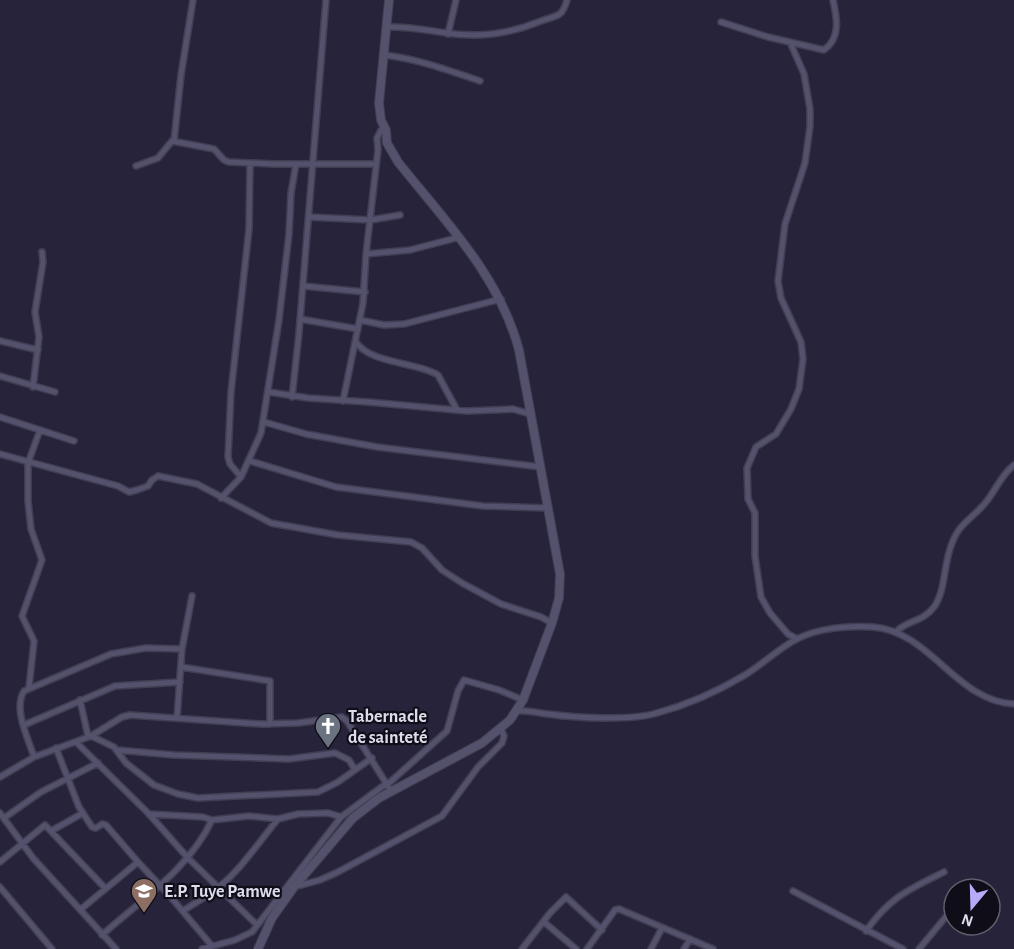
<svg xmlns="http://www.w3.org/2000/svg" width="1014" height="949" font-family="'Alegreya Sans',sans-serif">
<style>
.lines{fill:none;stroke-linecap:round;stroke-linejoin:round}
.street-casing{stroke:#403e52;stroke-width:8}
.secondary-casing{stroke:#403e52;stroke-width:10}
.street{stroke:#53516b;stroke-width:5}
.secondary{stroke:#53516b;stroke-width:8}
.labels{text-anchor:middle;stroke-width:4.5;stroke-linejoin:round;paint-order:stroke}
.poi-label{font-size:18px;font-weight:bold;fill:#dddcec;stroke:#0f0e18;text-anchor:start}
</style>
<rect width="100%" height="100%" fill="#26233a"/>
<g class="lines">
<!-- street casing -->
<g class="street-casing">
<path id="street" d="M 721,22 L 768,37 L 824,50 C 841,38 837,18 833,0
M 386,27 C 407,26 426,30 446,33 C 480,38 509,34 541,21 C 557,15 562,18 567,0
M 448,34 L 456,0
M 790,42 L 804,74 L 810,109 L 810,126 L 805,163 L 785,224 L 778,281 L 781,298 L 801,342 L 803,359 L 799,389 L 791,409 L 776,434 L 756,447 L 747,468 L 748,499 L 755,513 L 755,556 L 761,597 L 770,613 L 788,634 L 797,639
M 384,55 C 418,59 448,70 480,81
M 174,141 L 181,75 L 193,0
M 136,166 L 158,158 L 172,141 L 214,149 L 224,160 L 229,162 L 274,164 L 376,164
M 309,217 L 371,220 L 400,215
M 366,254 L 410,250 L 460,237
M 303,286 L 365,292
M 300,319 L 358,329
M 360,320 L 384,325 L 404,324 L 501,299
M 0,341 L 38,350
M 356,342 C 370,364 418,362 438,375 L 457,410
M 0,376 L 55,392
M 33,387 L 39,337 L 35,312 L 43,262 L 42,252
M 269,392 L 308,398 L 368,402 L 467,411 L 513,409 L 530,414
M 292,397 L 299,333 L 326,0
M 343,401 L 363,303 L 366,254 L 378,150 L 377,138 L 381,130 L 386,130
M 0,417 L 74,441
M 264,422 L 306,434 L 377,447 L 541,467
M 0,454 L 118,486 L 129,492 L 137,490 L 148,486 L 152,480 L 158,476 L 197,484 L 271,523 L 338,535 L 411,542 L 422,548 L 442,570 L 462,583 L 501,604 L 541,617 L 552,623
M 250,461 L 336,487 L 483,506 L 548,508
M 241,477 L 230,464 L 228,457 L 231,392 L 249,229 L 250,163
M 221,498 L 241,477 L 261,433 L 279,320 L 289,234 L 291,193 L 296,164
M 896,632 C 905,621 923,622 934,607 C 945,592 944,566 950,549 C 958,522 971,521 986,502 C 996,490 1001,475 1014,465
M 181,667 L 270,681 L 270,724
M 29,687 L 34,641 L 22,616 L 42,560 L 31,529 L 28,501 L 28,463 L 40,430
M 80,700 L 88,736
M 516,711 C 528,710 537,713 548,714 C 577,718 629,721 657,713 C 687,705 718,691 745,675 C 763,664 779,648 797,639 C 818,628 850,625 873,627 C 930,631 957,702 1014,704
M 177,718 L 182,649 L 192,596
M 24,725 L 115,686 L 180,682
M 91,736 L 114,747 L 126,763 L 154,785 L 178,794 L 198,798 L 318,792 L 338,782 L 372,758
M 76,742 L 149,814 L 188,858 L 257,925
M 56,748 L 79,807 L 92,827 L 96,828 L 102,824 L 106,825 L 138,862
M 117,750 L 174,755 L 289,759 L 335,753 L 349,760 L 355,770
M 34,757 C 28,738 13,709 24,691 L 111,654 L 146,648 L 182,649
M 0,777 L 34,757 L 91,736 L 122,717 L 130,715 L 261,724 L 298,723 L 342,717 L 347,721 L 391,791
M 388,784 L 447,731 L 458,691 L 464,680 L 499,690 L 523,700
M 0,813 L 33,858 L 116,949
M 149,814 L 203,817 L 212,820 L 249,816 L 278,819 L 298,814 L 328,813 L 341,817
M 4,818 L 41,792 L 98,763
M 51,831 L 83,813
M 0,862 L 45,825 L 105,888
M 0,887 L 52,949
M 294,887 L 320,880 L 338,872 L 442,816 L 478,767 L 502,743 L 504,736 L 501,729
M 793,891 L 903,949
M 80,910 L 138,862 L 169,895 L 212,946
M 183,911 C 195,903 208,896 219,887 C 242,868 259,842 278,819
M 544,922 L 576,949
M 866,931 C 890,897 908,890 944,872
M 102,935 C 141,900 189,869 212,820
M 202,949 L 235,940 L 252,932 L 341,817 L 387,783
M 522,949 L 550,913 L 566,897 L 602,930
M 587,949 L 615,910 L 619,909 L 713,949
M 651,949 L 662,928
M 684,949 L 690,939
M 919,949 L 954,907"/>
</g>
<!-- secondary casing -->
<g class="secondary-casing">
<path id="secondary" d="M 258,949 L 272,918 L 294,887 L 353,818 L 379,798 L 482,743 L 510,720 L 523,700 L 552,623 L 559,598 L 560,574 L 519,350 C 499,275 445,221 398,162 L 387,143 L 386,130 L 381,120 L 379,103 L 389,0"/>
</g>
<!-- street -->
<use href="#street" class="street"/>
<!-- secondary -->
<use href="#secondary" class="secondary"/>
</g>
<!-- icons -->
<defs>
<g id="church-pin" transform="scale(1.35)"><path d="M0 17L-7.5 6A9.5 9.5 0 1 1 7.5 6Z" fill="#6b7280" stroke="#0f0e18"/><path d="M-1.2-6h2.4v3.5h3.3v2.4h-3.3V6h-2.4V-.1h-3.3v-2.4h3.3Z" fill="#fff"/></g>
<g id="school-pin" transform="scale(1.35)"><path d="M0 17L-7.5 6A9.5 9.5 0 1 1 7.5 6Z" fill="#8d6e63" stroke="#0f0e18"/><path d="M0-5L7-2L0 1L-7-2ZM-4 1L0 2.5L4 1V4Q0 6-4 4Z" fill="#fff"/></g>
</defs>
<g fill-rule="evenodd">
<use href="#church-pin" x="328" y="726"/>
<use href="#school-pin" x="144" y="891"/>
</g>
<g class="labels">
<!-- poi labels -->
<g class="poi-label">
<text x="348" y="722">Tabernacle<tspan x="348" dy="21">de sainteté</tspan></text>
<text x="164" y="897">E.P. Tuye Pamwe</text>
</g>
</g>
<!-- north arrow -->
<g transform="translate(972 907) rotate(199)"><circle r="28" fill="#0f0e18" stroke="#61606d" stroke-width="1.5"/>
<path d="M0-4.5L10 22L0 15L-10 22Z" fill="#b9aaf7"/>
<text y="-9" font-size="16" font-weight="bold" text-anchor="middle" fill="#dddcec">N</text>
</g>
</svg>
